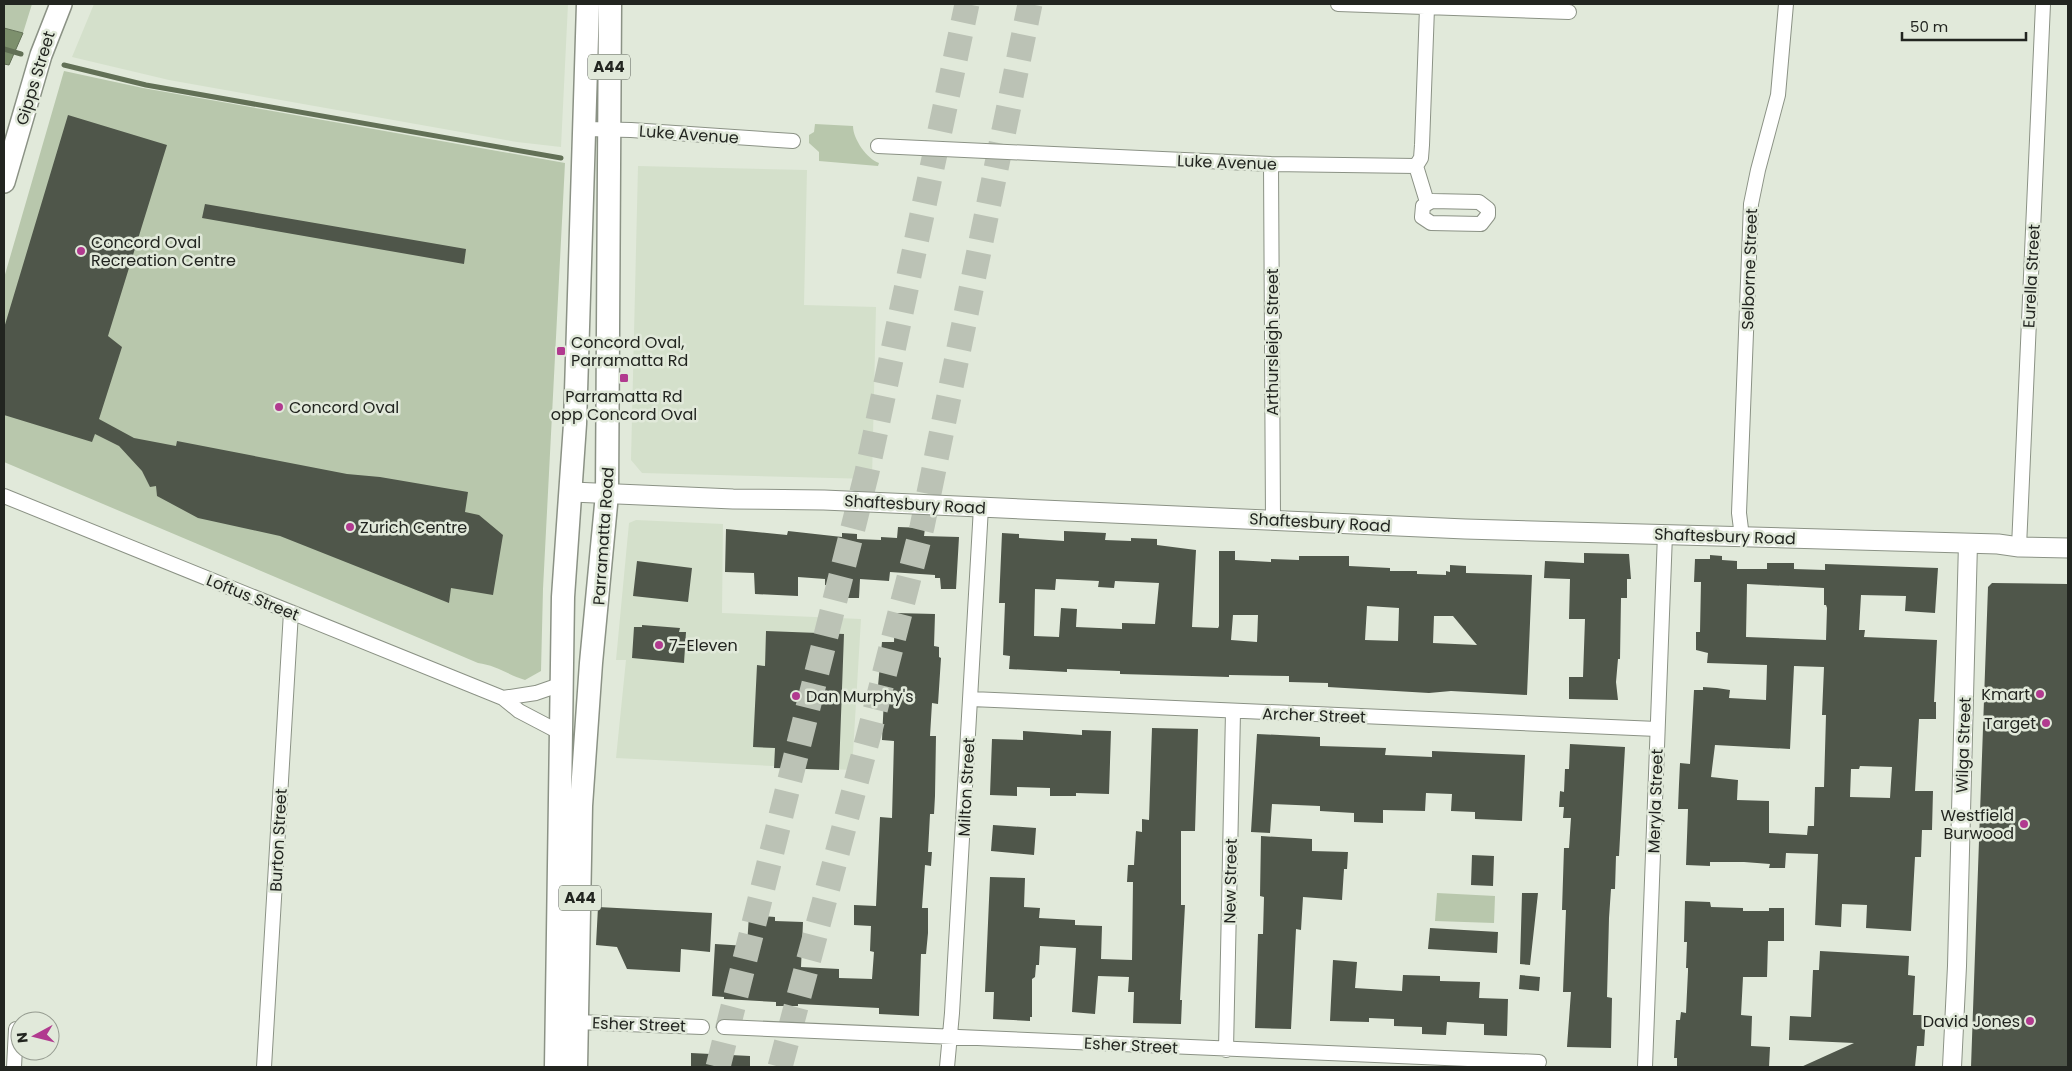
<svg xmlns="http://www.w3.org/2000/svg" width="2072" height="1071" font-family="Poppins,sans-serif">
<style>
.built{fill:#d4e0cb}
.green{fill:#b8c7ac}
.water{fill:#7d906d;stroke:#627056}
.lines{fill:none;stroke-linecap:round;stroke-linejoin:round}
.stream{stroke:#627056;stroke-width:5}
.building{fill:#4f564a;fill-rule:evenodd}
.motorway-tunnel{stroke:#bbc2b5;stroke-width:25;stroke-dasharray:25 12;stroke-linecap:butt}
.minor-casing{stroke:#8b9285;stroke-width:16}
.tertiary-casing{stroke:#8b9285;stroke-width:20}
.secondary-casing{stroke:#8b9285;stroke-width:21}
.primary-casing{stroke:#8b9285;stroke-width:24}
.trunk-casing{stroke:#8b9285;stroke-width:25}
.minor{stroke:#fff;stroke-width:14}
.tertiary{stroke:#fff;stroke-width:18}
.secondary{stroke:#fff;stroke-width:19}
.primary{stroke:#fff;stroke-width:21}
.trunk{stroke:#fff;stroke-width:22}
.poi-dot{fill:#b13a8f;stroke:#e1e9da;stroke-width:2}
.labels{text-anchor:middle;stroke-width:5;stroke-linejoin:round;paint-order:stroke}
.shield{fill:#e1e9da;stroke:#5b6058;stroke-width:1}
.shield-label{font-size:15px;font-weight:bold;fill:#222520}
.street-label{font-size:16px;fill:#222520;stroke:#e1e9da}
.poi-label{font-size:16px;fill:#222520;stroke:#e1e9da;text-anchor:start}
</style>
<rect width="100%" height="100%" fill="#e1e9da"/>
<!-- built -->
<path class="built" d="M 94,4 L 568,4 L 561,147 L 517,142 L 169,80 L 72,57 Z
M 638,166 L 807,170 L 804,305 L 876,307 L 872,479 L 642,473 L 631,460 Z
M 636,520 L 723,524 L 722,613 L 861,619 L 852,770 L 616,758 L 626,660 L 616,660 L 629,523 Z"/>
<!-- green -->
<path class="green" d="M 4,4 L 32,4 L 23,33 L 4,28 Z
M 64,71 L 143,88 L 565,163 L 543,589 L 541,671 L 525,680 C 509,675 495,665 478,663 L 4,462 L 4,278 Z
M 815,124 L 853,126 C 853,139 867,159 879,163 L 878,166 L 819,161 L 819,152 L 809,143 L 809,135 L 814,132 Z
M 1437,893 L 1495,896 L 1494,923 L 1435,921 Z"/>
<!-- water -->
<path class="water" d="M 4,28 L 23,33 L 9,65 L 4,64 Z"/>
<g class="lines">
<!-- stream -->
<path class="stream" d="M 4,49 L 21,54
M 64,65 L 146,85 L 561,158"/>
</g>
<!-- building -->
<path class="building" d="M 68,115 L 167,145 L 108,336 L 122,347 L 99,419 L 134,438 L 176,446 L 177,441 L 347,474 L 380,477 L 468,492 L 465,512 L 479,515 L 503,535 L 493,595 L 451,588 L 449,603 L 280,536 L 198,518 L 157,496 L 156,486 L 150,487 L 142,471 L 119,446 L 95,434 L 92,442 L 4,415 L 4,328 Z
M 205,204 L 466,249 L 464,264 L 202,218 Z
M 898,527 L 925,528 L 924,536 L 959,537 L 956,589 L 941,589 L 940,578 L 935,578 L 935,575 L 890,572 L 889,581 L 860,579 L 859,598 L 843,598 L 843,589 L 840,589 L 840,586 L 825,585 L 825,579 L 798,577 L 798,596 L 755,594 L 754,573 L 725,572 L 726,529 L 787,535 L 788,531 L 842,537 L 842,533 L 857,534 L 857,539 L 881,540 L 881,537 L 897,538 Z
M 1064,531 L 1106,533 L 1105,540 L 1131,541 L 1131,538 L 1157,539 L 1157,545 L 1196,550 L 1192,627 L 1218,628 L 1219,626 L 1219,551 L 1235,551 L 1235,560 L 1271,562 L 1271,559 L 1299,560 L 1299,556 L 1349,556 L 1349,566 L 1390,568 L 1390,571 L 1417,571 L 1417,574 L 1446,575 L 1446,571 L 1450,572 L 1450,565 L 1466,566 L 1466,573 L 1532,575 L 1527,695 L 1451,691 L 1429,693 L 1328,687 L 1328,683 L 1289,682 L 1289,676 L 1229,675 L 1229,677 L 1120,674 L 1120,671 L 1067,669 L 1067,672 L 1009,669 L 1010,656 L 1003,655 L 1005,603 L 999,603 L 1002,533 L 1019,534 L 1019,538 L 1064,541 ZM 1056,579 L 1099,581 L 1098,587 L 1114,588 L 1115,581 L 1159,583 L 1155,624 L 1122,623 L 1122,629 L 1076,627 L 1077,609 L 1061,608 L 1059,637 L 1034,636 L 1035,589 L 1055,590 ZM 1367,606 L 1399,608 L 1398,641 L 1365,640 ZM 1233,615 L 1258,615 L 1257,642 L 1231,640 ZM 1434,616 L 1453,616 L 1477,645 L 1433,643 Z
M 1584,553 L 1629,554 L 1631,579 L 1627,579 L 1627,598 L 1621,598 L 1620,659 L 1618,659 L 1616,682 L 1618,700 L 1569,699 L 1569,677 L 1583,677 L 1585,619 L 1569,619 L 1570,579 L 1544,578 L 1545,561 L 1584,563 Z
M 1710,555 L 1722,556 L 1722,560 L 1737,561 L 1737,569 L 1767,569 L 1767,563 L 1794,563 L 1794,569 L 1825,570 L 1825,564 L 1938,568 L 1935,613 L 1905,611 L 1906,596 L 1861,595 L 1859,630 L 1865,630 L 1864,637 L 1937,640 L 1934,702 L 1936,702 L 1936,719 L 1919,719 L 1915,791 L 1933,791 L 1932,830 L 1922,830 L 1921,857 L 1915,857 L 1911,931 L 1866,928 L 1867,905 L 1842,904 L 1841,927 L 1815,925 L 1818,854 L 1786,853 L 1785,868 L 1769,868 L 1770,864 L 1744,862 L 1710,862 L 1710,866 L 1686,865 L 1688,809 L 1678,809 L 1679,784 L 1680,763 L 1690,764 L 1694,690 L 1703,690 L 1703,687 L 1717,688 L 1730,690 L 1729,698 L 1766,700 L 1767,665 L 1707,663 L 1708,653 L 1696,650 L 1696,632 L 1700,632 L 1701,582 L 1694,582 L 1695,559 L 1710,559 ZM 1747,584 L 1824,588 L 1824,605 L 1826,605 L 1827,608 L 1826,640 L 1746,637 ZM 1794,666 L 1824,667 L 1822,715 L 1826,715 L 1824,787 L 1815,787 L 1814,826 L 1808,826 L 1807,835 L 1769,833 L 1769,801 L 1737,800 L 1738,780 L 1711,777 L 1715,745 L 1790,749 ZM 1860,766 L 1892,767 L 1890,798 L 1850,797 L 1851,769 L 1859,769 Z
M 637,561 L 692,568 L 688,602 L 633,596 Z
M 1992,583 L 2068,584 L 2068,1067 L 1971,1067 L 1988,587 Z
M 895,613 L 935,614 L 934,646 L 939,647 L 939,657 L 941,658 L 938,704 L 932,703 L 930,736 L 936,736 L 935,796 L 934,814 L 930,814 L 928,852 L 932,852 L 931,866 L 925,865 L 922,908 L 928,908 L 928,933 L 926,954 L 921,954 L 919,1016 L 879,1014 L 879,1008 L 798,1004 L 798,1006 L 776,1006 L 776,1002 L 724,999 L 724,997 L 712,996 L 715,944 L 747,946 L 749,915 L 775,917 L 775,921 L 803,922 L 801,967 L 839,969 L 839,978 L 872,979 L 874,952 L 870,951 L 871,926 L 854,925 L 854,905 L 876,906 L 880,817 L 892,818 L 894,741 L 882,740 L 884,697 L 877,697 L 882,642 L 894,642 Z
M 642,625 L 680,628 L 679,632 L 686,632 L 684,663 L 632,658 L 634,627 L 642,627 Z
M 766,631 L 844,634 L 839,770 L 774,768 L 775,748 L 753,747 L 757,665 L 765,666 Z
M 1152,728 L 1198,729 L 1195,831 L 1181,831 L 1181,905 L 1185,905 L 1180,1000 L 1182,1000 L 1181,1024 L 1133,1023 L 1134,992 L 1128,992 L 1129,977 L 1098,976 L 1095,1014 L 1072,1012 L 1076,948 L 1040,946 L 1039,965 L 1036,965 L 1035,977 L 1032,979 L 1032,1017 L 1030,1017 L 1030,1021 L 993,1019 L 994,992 L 985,992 L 990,877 L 1025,878 L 1024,907 L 1040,908 L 1039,918 L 1075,920 L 1075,925 L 1102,926 L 1101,959 L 1132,960 L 1133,882 L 1127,882 L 1128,865 L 1134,865 L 1136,831 L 1142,832 L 1142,819 L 1149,820 Z
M 1082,730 L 1111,731 L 1109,794 L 1076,793 L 1076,796 L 1050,796 L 1050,788 L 1017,787 L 1017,796 L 990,795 L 992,739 L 1023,740 L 1023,731 L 1082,735 Z
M 1257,734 L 1320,737 L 1320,746 L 1386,748 L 1385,755 L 1432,757 L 1432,751 L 1525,755 L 1522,821 L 1475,819 L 1475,812 L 1451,811 L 1452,794 L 1426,793 L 1425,811 L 1383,810 L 1383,823 L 1354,822 L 1354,813 L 1320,811 L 1320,806 L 1272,804 L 1270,833 L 1251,832 Z
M 1570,744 L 1625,747 L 1619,856 L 1616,856 L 1615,889 L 1611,889 L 1609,918 L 1607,997 L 1612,998 L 1611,1048 L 1567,1047 L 1571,992 L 1563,992 L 1566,910 L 1562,910 L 1564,848 L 1569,848 L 1571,818 L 1563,818 L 1564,807 L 1559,807 L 1560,791 L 1564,792 L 1565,769 L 1569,769 Z
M 993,825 L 1036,828 L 1034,855 L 991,851 Z
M 1261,836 L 1312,839 L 1312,851 L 1348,852 L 1347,869 L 1344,869 L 1342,900 L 1303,897 L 1301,930 L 1296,929 L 1291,1029 L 1255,1028 L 1258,934 L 1263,934 L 1264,897 L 1260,896 Z
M 1472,855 L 1494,856 L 1493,886 L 1471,885 Z
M 1522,893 L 1538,893 L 1530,965 L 1520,964 Z
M 1685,901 L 1710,902 L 1711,907 L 1743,908 L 1743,911 L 1769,911 L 1769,908 L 1784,908 L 1784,941 L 1768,941 L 1767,977 L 1743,977 L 1741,1015 L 1752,1016 L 1751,1046 L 1770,1047 L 1769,1067 L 1677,1066 L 1677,1058 L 1674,1058 L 1676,1020 L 1680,1020 L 1681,1012 L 1686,1013 L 1688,971 L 1688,968 L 1686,968 L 1687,942 L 1684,942 Z
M 598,907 L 712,913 L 710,952 L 681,949 L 680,972 L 627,969 L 617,947 L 596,945 Z
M 1430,928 L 1498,932 L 1497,953 L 1428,949 Z
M 1820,951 L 1909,956 L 1908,975 L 1915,976 L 1913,1015 L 1926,1015 L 1924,1046 L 1917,1046 L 1915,1067 L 1801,1067 L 1854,1043 L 1789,1040 L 1790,1016 L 1811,1017 L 1813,970 L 1819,970 Z
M 1333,960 L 1357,962 L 1355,988 L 1402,991 L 1403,975 L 1440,976 L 1440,981 L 1480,982 L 1479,998 L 1508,999 L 1507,1036 L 1484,1035 L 1484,1024 L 1447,1022 L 1446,1035 L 1422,1034 L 1422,1027 L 1394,1026 L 1394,1019 L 1369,1018 L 1369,1022 L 1330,1021 Z
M 1520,975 L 1540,977 L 1539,991 L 1519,989 Z
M 691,1053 L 750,1056 L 750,1067 L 691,1067 Z"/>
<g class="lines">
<!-- motorway-tunnel -->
<path class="motorway-tunnel" d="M 718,1067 L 867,472 L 967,4
M 780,1067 L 869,734 L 922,527 L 1030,4"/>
<!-- minor casing -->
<g class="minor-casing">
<path id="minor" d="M 1338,4 L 1569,12
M 585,129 L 631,130 L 793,141
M 878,146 L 1271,164 L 1416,166 L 1421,158 L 1422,145 L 1427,8
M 1271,164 L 1273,519
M 1416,166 L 1427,202
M 1432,201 L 1479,202 L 1488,209 L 1488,215 L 1481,224 L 1431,223 L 1422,217 L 1423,206 Z
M 4,496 L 503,698 L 519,711 L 561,733
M 1742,537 L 1739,513 L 1751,204 L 1758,170 L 1778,95 L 1786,4
M 2019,547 L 2043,4
M 503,698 L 536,693 L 562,684
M 971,699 L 1657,729
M 577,1022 L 702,1027
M 724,1027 L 1539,1062
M 1226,1050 L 1233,712
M 14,1067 L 16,1029
M 264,1067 L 291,612
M 947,1067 L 952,1013 L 981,507
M 1645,1067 L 1665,534"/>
</g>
<!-- tertiary casing -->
<g class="tertiary-casing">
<path id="tertiary" d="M 1952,1067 L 1957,966 L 1968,543"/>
</g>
<!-- secondary casing -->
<g class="secondary-casing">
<path id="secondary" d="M 572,492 L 733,499 L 824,500 L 1465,529 L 1998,544 L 2019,547 L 2068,548"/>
</g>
<!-- primary casing -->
<g class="primary-casing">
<path id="primary" d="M 4,182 L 41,55 L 61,4"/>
</g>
<!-- trunk casing -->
<g class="trunk-casing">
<path id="trunk" d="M 556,1067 L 563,597 L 575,424 L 588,4
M 576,1067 L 581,806 L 591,663 L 607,494 L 610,4"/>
</g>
<!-- minor -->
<use href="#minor" class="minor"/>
<!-- tertiary -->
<use href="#tertiary" class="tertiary"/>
<!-- secondary -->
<use href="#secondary" class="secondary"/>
<!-- primary -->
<use href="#primary" class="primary"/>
<!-- trunk -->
<use href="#trunk" class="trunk"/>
</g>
<!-- markers -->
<g class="poi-dot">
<circle cx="81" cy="251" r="5"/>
<rect x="556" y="346" width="10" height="10" rx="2.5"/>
<rect x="619" y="373" width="10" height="10" rx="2.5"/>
<circle cx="279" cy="407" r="5"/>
<circle cx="350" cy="527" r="5"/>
<circle cx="659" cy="645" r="5"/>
<circle cx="2040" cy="694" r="5"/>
<circle cx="796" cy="696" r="5"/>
<circle cx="2046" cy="723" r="5"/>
<circle cx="2024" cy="824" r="5"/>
<circle cx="2030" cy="1021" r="5"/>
</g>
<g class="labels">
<!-- shield labels -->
<g class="shield">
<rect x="588" y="54.5" width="42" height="25" rx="4"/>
<rect x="559" y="885.5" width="42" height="25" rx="4"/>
</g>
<g class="shield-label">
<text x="609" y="72">A44</text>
<text x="580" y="903">A44</text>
</g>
<!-- street labels -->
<g class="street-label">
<text transform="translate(35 78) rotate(-73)" y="6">Gipps Street</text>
<text transform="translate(689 134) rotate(4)" y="6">Luke Avenue</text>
<text transform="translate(1227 162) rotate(2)" y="6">Luke Avenue</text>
<text transform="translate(1749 269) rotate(-88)" y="6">Selborne Street</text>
<text transform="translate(2031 276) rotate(-87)" y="6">Eurella Street</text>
<text transform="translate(1272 342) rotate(-90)" y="6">Arthursleigh Street</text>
<text transform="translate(915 504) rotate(3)" y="6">Shaftesbury Road</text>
<text transform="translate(1320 522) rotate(3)" y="6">Shaftesbury Road</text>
<text transform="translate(603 536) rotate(-86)" y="6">Parramatta Road</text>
<text transform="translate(1725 536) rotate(2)" y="6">Shaftesbury Road</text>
<text transform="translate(253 597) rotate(22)" y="6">Loftus Street</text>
<text transform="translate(1314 715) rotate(2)" y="6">Archer Street</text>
<text transform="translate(1963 745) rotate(-88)" y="6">Wilga Street</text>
<text transform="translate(966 787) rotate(-87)" y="6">Milton Street</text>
<text transform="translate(1655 801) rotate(-88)" y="6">Meryla Street</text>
<text transform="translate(278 840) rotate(-87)" y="6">Burton Street</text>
<text transform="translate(1230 881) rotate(-89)" y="6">New Street</text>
<text transform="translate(639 1024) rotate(2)" y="6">Esher Street</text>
<text transform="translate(1131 1045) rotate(3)" y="6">Esher Street</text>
</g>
<!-- poi labels -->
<g class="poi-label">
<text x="91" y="248">Concord Oval<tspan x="91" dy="18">Recreation Centre</tspan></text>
<text x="571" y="348">Concord Oval,<tspan x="571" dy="18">Parramatta Rd</tspan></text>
<text x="624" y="402" text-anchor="middle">Parramatta Rd<tspan x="624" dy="18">opp Concord Oval</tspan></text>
<text x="289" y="413">Concord Oval</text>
<text x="360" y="533">Zurich Centre</text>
<text x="669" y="651">7-Eleven</text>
<text x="2030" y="700" text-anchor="end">Kmart</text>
<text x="806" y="702">Dan Murphy's</text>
<text x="2036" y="729" text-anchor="end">Target</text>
<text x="2014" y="821" text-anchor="end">Westfield<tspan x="2014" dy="18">Burwood</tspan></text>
<text x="2020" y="1027" text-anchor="end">David Jones</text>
</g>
</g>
<!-- border -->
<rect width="2072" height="1071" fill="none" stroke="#222520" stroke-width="10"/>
<!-- north arrow -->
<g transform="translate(35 1036) rotate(263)"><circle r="24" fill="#e1e9da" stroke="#959b90"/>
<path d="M0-4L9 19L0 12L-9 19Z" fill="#b13a8f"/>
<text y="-8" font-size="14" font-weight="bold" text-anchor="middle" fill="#222520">N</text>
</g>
<!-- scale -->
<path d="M1902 32v8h124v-8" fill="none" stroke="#222520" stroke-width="2.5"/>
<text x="1910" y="32" font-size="15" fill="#222520" stroke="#e1e9da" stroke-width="4" paint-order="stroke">50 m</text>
</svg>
